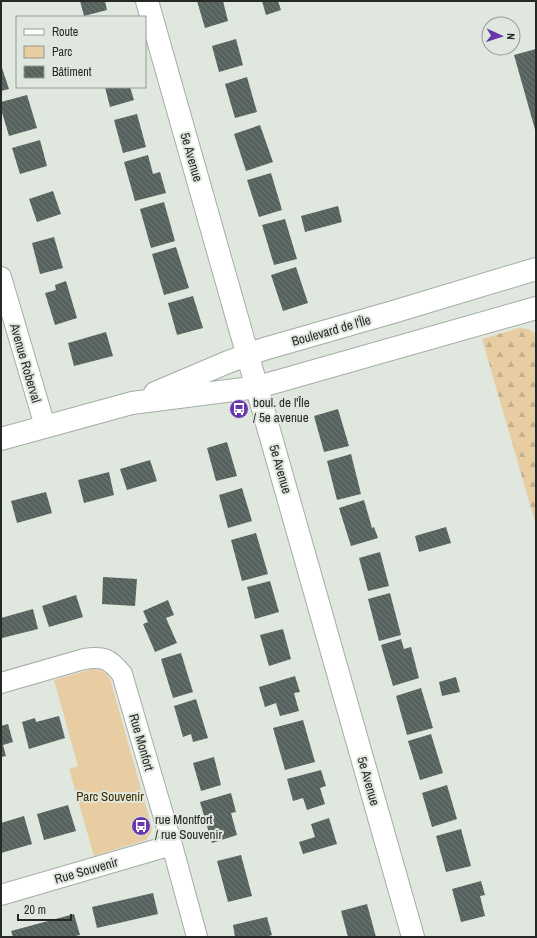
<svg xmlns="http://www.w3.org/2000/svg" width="537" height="938" font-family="'Archivo Narrow',sans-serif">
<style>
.forest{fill:url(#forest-firs)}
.park{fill:#e7cda1}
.building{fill:url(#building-back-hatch)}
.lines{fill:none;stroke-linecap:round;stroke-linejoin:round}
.minor-casing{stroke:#a4ada4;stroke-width:22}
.tertiary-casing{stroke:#a4ada4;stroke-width:24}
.minor{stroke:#fff;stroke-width:20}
.tertiary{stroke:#fff;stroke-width:22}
.labels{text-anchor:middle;stroke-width:4;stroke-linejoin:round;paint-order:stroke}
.street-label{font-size:13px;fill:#262925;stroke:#dfe7de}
.poi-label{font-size:13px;fill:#262925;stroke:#dfe7de;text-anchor:start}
.park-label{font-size:13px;fill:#422c00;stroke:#dfe7de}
</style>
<defs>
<pattern id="forest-firs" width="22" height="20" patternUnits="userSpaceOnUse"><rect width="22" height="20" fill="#e7cda1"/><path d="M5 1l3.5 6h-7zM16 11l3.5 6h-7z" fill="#c6b08a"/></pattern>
<pattern id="building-back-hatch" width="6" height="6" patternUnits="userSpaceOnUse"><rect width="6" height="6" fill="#56625e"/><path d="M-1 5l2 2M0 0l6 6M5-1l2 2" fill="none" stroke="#707976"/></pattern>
</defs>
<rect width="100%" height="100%" fill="#dfe7de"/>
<!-- forest -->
<path class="forest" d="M 519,328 L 529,329 L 536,334 L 536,525 L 482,339 Z"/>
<!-- park -->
<path class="park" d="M 92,669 C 102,669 107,672 111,682 L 152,828 L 151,833 L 146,840 L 94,856 L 69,769 L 78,766 L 54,680 Z"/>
<!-- building -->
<path class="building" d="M 80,1 L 105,1 L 107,10 L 84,16 Z
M 197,1 L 223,1 L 228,21 L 205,28 Z
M 262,1 L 278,1 L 281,10 L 266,15 Z
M 236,39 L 243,65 L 219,72 L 212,46 Z
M 536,49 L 536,133 L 514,55 Z
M 1,65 L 9,89 L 1,91 Z
M 247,77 L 257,112 L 235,118 L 225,84 Z
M 105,87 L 130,87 L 134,100 L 110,107 Z
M 27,95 L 37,128 L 9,136 L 1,109 L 1,102 Z
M 137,114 L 146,147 L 123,153 L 114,120 Z
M 260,125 L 273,162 L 246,171 L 234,134 Z
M 40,140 L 47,166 L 20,174 L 12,148 Z
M 148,155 L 153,174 L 160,172 L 166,193 L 135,201 L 124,162 Z
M 271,173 L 282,210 L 259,217 L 247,180 Z
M 53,191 L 61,214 L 37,222 L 29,199 Z
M 164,202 L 175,241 L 151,248 L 140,209 Z
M 338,206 L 342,222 L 305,232 L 301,216 Z
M 285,219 L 297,259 L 274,265 L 262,225 Z
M 54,237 L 63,268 L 40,274 L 32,243 Z
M 176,247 L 189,288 L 164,295 L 152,254 Z
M 296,267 L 308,303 L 283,311 L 271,275 Z
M 66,281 L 77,318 L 55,325 L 45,293 L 56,290 L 55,285 Z
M 193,296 L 203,328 L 177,335 L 168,303 Z
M 106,332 L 113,356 L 74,366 L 68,343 Z
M 338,409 L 349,446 L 324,452 L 314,416 Z
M 227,442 L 237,476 L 216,481 L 207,448 Z
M 351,454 L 361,494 L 337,500 L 327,461 Z
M 150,460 L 157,481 L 127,490 L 120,469 Z
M 109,472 L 114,495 L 84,503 L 78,480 Z
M 242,488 L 252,521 L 228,528 L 219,495 Z
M 46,492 L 52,513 L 17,523 L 11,501 Z
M 364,500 L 372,528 L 374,527 L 378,538 L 351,546 L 339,508 Z
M 446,527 L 451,543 L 419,552 L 415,536 Z
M 256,533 L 268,574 L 242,581 L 231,540 Z
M 380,552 L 389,586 L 368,591 L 359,558 Z
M 103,577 L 137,579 L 135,606 L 102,604 Z
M 270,581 L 279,612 L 255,619 L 247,587 Z
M 390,593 L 401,635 L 379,641 L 368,599 Z
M 76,595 L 83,617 L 49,627 L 42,606 Z
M 168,600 L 174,615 L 166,618 L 177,643 L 155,652 L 143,624 L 148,622 L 143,611 Z
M 33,609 L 38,629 L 2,638 L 1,618 Z
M 283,629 L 291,659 L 269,666 L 260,635 Z
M 401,639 L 404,649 L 411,647 L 419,678 L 393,686 L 381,645 Z
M 181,653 L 193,692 L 173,698 L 161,659 Z
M 295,676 L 300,692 L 294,693 L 299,711 L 280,716 L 276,703 L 265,707 L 259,687 Z
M 456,677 L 460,692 L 442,696 L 439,682 Z
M 421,688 L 433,728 L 407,735 L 396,696 Z
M 196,699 L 208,738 L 193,742 L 191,734 L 183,737 L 174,706 Z
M 59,716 L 65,738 L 29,749 L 22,722 L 35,718 L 36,722 Z
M 303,720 L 315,762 L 285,770 L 273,728 Z
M 8,724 L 13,742 L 3,745 L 6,756 L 1,757 L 1,726 Z
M 431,734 L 443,773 L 420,780 L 408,741 Z
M 214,757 L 221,785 L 201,791 L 193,763 Z
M 321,770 L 326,786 L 320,788 L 325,804 L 307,810 L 303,798 L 293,801 L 287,779 Z
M 447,785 L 457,819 L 432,827 L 422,793 Z
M 231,793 L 236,812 L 231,813 L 237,835 L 212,843 L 200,802 Z
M 68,805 L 76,831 L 44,840 L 37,814 Z
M 24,816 L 32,844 L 1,853 L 1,823 Z
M 329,818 L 337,844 L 303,854 L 299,842 L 315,837 L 311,824 Z
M 461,829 L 471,866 L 446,872 L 436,836 Z
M 241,855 L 252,896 L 228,902 L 217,861 Z
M 481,881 L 485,895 L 480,896 L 485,916 L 461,922 L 452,889 Z
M 153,893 L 158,914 L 97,928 L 92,907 Z
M 367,904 L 376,937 L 348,937 L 341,911 Z
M 74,914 L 80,935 L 71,937 L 13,937 L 11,931 Z
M 267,917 L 272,935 L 266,937 L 235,937 L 233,925 Z"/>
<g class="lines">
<!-- minor casing -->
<g class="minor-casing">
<path id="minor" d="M 1,277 L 45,426
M 1,683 L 84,659 C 103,656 109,658 122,674 L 172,845 L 197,937
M 1,895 L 172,845"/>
</g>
<!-- tertiary casing -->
<g class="tertiary-casing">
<path id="tertiary" d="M 147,1 L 413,937
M 155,393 L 228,362 L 264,349 L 393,312 L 536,269
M 1,439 L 132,403 L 258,387 L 536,308"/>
</g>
<!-- minor -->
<use href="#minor" class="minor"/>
<!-- tertiary -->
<use href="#tertiary" class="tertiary"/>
</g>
<!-- icons -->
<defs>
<g id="bus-disc" transform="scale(1)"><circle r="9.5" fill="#6837ae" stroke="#dfe7de"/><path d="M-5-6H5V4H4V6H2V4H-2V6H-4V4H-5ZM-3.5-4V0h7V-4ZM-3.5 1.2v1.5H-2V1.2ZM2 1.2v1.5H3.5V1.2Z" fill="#fff"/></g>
</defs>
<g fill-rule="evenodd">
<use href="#bus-disc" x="239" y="409"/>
<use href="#bus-disc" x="141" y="826"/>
</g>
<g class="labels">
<!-- street labels -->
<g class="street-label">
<text transform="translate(192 157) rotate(74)" y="5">5e Avenue</text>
<text transform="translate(331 330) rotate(-16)" y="5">Boulevard de l'Île</text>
<text transform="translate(26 363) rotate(74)" y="5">Avenue Roberval</text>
<text transform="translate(281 469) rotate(74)" y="5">5e Avenue</text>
<text transform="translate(142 742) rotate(74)" y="5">Rue Monfort</text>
<text transform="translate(369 781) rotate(74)" y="5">5e Avenue</text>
<text transform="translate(86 870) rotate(-16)" y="5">Rue Souvenir</text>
</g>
<!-- poi labels -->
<g class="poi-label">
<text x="253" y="407">boul. de l'Île<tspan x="253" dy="15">/ 5e avenue</tspan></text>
<text x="155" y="824">rue Montfort<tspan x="155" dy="15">/ rue Souvenir</tspan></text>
</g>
<!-- park labels -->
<g class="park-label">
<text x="110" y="801">Parc Souvenir</text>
</g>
</g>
<!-- border -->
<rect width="537" height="938" fill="none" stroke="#262925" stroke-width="4"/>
<!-- legend -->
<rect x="16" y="16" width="130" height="72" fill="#dfe7de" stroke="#959b94"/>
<rect x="24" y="29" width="20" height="6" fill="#ffffff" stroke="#959b94"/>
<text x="52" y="36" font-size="12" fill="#262925">Route</text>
<rect x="24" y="46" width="20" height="12" fill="#e7cda1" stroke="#959b94"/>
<text x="52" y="56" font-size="12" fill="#262925">Parc</text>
<rect x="24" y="66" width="20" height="12" fill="url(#building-back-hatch)" stroke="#959b94"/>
<text x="52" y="76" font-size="12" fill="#262925">Bâtiment</text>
<!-- north arrow -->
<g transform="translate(501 36) rotate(93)"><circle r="19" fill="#dfe7de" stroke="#959b94"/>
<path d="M0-3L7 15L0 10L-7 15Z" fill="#6837ae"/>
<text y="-6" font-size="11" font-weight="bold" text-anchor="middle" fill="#262925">N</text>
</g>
<!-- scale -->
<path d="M18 914v6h53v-6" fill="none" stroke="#262925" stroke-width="2"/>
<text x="24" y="914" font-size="12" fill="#262925" stroke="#dfe7de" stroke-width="3" paint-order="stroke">20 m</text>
</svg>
